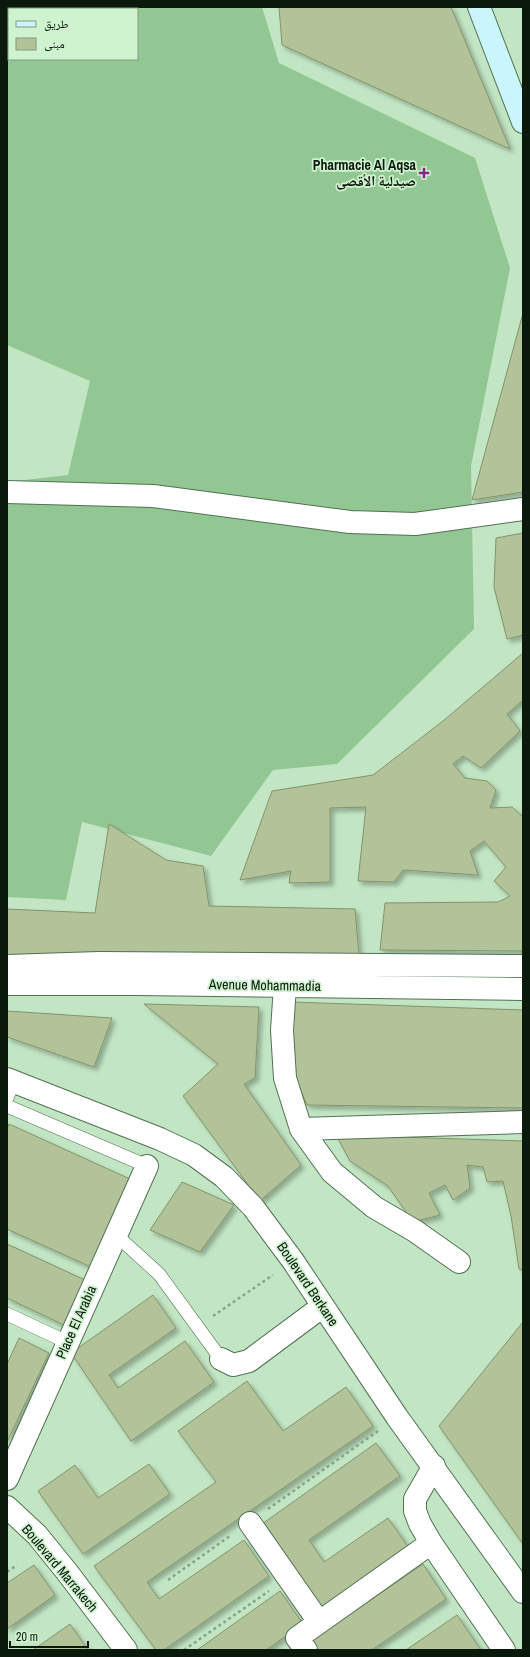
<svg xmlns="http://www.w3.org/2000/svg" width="530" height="1657" font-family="'Archivo Narrow','Noto Naskh Arabic',sans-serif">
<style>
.grass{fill:#92c693;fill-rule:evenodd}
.building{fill:#b3c399;stroke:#84936b;filter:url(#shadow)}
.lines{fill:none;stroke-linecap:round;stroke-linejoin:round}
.lane-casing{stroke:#527153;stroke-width:14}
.street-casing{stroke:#527153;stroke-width:24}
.secondary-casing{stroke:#527153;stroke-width:24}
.path{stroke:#87a488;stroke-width:2.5;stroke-dasharray:3 3;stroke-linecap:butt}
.lane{stroke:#fff;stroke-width:13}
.street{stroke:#fff;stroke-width:22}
.secondary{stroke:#caf5fa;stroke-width:22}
.poi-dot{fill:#86248d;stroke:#cff3cf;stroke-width:1.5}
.labels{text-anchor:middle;stroke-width:3.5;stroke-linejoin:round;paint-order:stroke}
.poi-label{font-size:14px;font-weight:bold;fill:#0b180c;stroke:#cff3cf;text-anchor:end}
.street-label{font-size:14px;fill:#0b180c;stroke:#cff3cf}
</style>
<defs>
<filter id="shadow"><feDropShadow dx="3.5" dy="3.5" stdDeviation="2" flood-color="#0004"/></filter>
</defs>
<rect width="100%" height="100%" fill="#c2e6c3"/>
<!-- grass -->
<path class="grass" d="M 7,7 L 262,7 L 279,63 L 475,158 L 510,268 L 471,466 L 474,629 L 337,764 L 273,770 L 211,856 L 82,822 L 66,900 L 7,897 L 7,482 L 68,475 L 90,381 L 7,345 ZM 9,9 L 137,9 L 137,59 L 9,59 Z"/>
<!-- building -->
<path class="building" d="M 279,7 L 451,7 L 510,149 L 282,45 Z
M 523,313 L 523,492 L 472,500 Z
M 523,533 L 523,635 L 507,639 L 494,587 L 496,538 Z
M 523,653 L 523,700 L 507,714 L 520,731 L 481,768 L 463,756 L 453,764 L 465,778 L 487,781 L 496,790 L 490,808 L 512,807 L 523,817 L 523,951 L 380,950 L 385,903 L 498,902 L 510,896 L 494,881 L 506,867 L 484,841 L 470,851 L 478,875 L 403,870 L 394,882 L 358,881 L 366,807 L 330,808 L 330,882 L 289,883 L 291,871 L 240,880 L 272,791 L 373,775 L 443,721 Z
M 109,824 L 166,860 L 203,866 L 209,906 L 355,909 L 359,956 L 7,957 L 7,909 L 95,913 Z
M 293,1002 L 523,1010 L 523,1108 L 307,1105 L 292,1070 Z
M 144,1004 L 259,1007 L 255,1078 L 244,1084 L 301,1165 L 260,1201 L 183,1096 L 218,1064 Z
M 7,1011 L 112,1018 L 94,1067 L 7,1037 Z
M 9,1124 L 130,1179 L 91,1267 L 7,1229 L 7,1129 Z
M 336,1135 L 523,1141 L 523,1270 L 519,1269 L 511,1216 L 503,1181 L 487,1182 L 483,1167 L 467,1165 L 470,1188 L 453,1200 L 445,1185 L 429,1193 L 440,1215 L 413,1222 L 388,1186 L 350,1161 Z
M 182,1182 L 234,1205 L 200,1252 L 150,1230 Z
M 7,1244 L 85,1280 L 64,1325 L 7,1298 Z
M 153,1295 L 176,1328 L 109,1375 L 118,1388 L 185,1341 L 214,1382 L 131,1441 L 71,1353 Z
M 523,1322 L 523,1544 L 439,1426 Z
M 19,1338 L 49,1353 L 7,1442 L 7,1364 Z
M 247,1381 L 283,1431 L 346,1387 L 373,1426 L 147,1582 L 159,1599 L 244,1540 L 269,1576 L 164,1650 L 156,1650 L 94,1566 L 216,1482 L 178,1431 Z
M 376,1443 L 400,1476 L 309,1540 L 324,1562 L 388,1518 L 409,1548 L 322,1610 L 262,1524 Z
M 149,1464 L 170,1494 L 83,1554 L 38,1491 L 75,1465 L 98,1498 Z
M 423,1564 L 446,1599 L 372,1650 L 312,1650 L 308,1643 Z
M 34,1565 L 55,1595 L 7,1629 L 7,1583 Z
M 280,1591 L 303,1624 L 266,1650 L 197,1650 Z
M 457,1615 L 481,1650 L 406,1650 Z
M 70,1624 L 88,1650 L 33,1650 Z"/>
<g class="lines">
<!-- lane casing -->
<g class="lane-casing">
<path id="lane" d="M 7,1098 L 14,1081
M 7,1106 L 147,1166
M 116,1235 L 159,1274 L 221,1359
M 7,1314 L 67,1342"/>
</g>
<!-- street casing -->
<g class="street-casing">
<path id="street" d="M 7,492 L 153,496 L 350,522 L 415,524 L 523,509
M 7,966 L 99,963 L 523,966
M 280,972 L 285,986 L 282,1030 L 285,1078 L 301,1129 L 332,1172 L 374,1207 L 415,1231 L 459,1262
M 7,984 L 137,984 L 523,989
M 7,1079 L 160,1139 L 194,1155 L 224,1177 L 253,1207 L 293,1261 L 397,1417 L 523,1592
M 301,1129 L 523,1122
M 221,1359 L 233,1365 L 249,1361 L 323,1306
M 434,1466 L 415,1499 L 415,1511 L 420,1524 L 431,1543 L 504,1650
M 7,1479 L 147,1166
M 7,1507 L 37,1535 L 67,1572 L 126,1650
M 250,1523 L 319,1622
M 306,1650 L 297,1638 L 431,1543"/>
</g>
<!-- secondary casing -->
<g class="secondary-casing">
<path id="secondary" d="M 479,7 L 523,122"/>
</g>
<!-- path -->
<path class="path" d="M 213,1316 L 273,1275
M 268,1509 L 378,1431
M 7,1572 L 17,1565
M 168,1580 L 230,1536
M 184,1650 L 269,1591"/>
<!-- lane -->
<use href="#lane" class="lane"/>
<!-- street -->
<use href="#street" class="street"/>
<!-- secondary -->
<use href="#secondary" class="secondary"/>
</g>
<!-- markers -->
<path class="poi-dot" d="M422 167h4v4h4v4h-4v4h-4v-4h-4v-4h4z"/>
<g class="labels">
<!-- poi labels -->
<g class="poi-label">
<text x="416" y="170">Pharmacie Al Aqsa<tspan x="416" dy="16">صيدلية الأقصى</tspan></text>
</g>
<!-- street labels -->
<g class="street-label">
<text transform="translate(265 985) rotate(1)" y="5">Avenue Mohammadia</text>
<text transform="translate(308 1284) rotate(56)" y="5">Boulevard Berkane</text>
<text transform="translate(76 1322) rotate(-66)" y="5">Place El Arabia</text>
<text transform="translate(60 1568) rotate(50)" y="5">Boulevard Marrakech</text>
</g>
</g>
<!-- border -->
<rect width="530" height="1657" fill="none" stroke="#0b180c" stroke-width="16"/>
<!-- legend -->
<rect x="8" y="8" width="130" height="52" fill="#cff3cf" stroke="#819b81"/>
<rect x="16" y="21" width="20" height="6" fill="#caf5fa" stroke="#819b81"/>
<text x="44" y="28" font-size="12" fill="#0b180c">طريق</text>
<rect x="16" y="38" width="20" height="12" fill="#b3c399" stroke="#819b81"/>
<text x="44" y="48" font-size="12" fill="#0b180c">مبنى</text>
<!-- scale -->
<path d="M10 1641v6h78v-6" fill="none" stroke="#0b180c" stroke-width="2"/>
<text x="16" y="1641" font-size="12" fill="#0b180c" stroke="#cff3cf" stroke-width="3" paint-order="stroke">20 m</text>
</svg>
